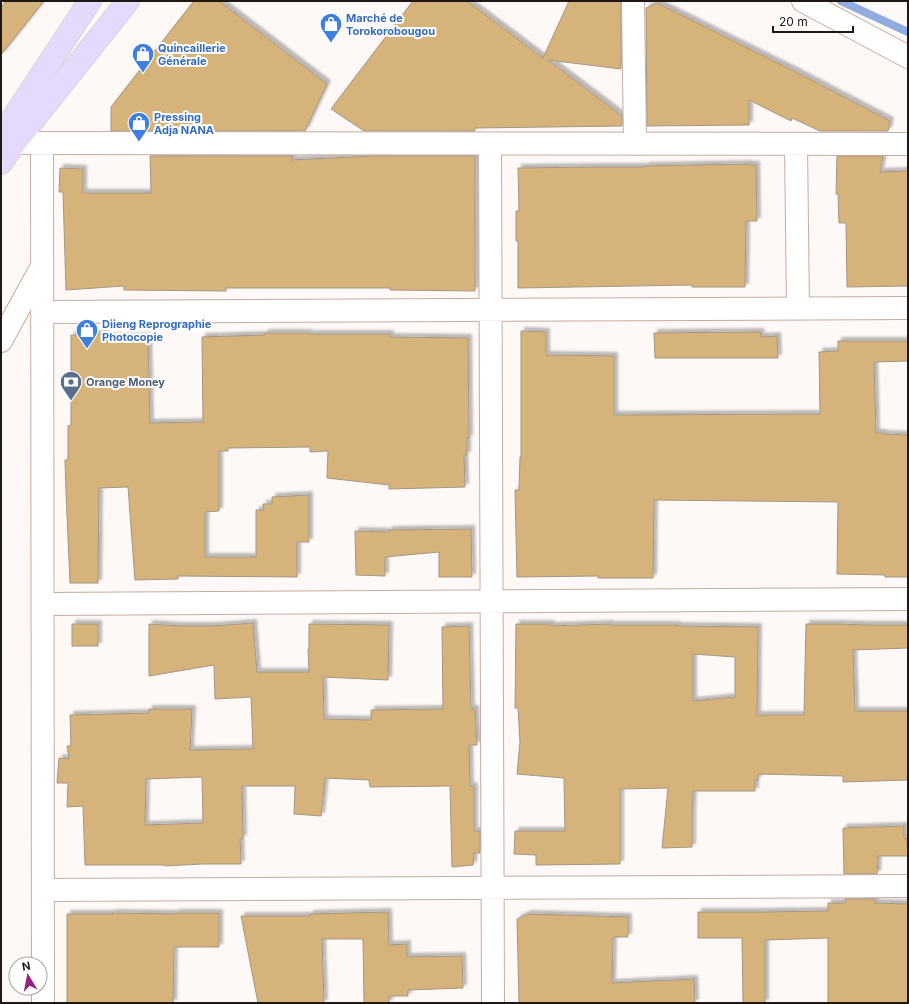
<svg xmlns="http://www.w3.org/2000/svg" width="909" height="1004" font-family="Inter,sans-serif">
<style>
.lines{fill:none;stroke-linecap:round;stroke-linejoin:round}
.stream{stroke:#91ace1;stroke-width:8}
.building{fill:#d7b37c;stroke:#a39682;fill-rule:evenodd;filter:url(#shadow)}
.minor-casing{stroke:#c4aca2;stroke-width:24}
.secondary-casing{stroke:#c4aca2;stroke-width:24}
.primary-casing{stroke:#d7d5d5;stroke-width:24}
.minor{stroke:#fff;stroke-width:22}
.secondary{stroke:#fff;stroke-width:22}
.primary{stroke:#e5d9fd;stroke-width:22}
.labels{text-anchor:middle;stroke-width:4;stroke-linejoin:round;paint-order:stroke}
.shop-label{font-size:11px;font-weight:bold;fill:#366cbe;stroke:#fff;text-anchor:start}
.service-label{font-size:11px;font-weight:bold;fill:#4e5e75;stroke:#fff;text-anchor:start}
</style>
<defs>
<filter id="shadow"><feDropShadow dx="3.5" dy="-3.5" stdDeviation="1" flood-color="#0004"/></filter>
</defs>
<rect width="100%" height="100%" fill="#fef9f7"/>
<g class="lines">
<!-- stream -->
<path class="stream" d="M 841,1 L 908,32"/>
</g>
<!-- building -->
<path class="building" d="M 6,1 L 44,1 L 1,55 L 1,8 Z
M 194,1 L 219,1 L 327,84 L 305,131 L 111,131 L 111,107 Z
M 413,1 L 467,1 L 543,58 L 569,1 L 621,1 L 621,69 L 548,60 L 622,116 L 622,126 L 475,128 L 475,131 L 364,131 L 331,109 Z
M 657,3 L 798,73 L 890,121 L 888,131 L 820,131 L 792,118 L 791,121 L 749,100 L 749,125 L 647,126 L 646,8 Z
M 150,156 L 293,156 L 291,160 L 374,156 L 475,156 L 475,291 L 390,290 L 390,288 L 226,288 L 226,291 L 124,290 L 124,286 L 66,290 L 63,192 L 59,192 L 60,168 L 83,169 L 83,193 L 151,193 Z
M 837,156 L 883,156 L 880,172 L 908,171 L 908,286 L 847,287 L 846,223 L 839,223 L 838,194 L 836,194 Z
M 749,164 L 749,165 L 756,165 L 757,221 L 746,221 L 745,287 L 692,287 L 692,285 L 518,288 L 518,241 L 516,241 L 516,211 L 519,211 L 518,168 L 595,167 L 645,167 L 645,166 Z
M 521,331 L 546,332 L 546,355 L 614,356 L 614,415 L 820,414 L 819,352 L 838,351 L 838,341 L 908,341 L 908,361 L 874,362 L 876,433 L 883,433 L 883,434 L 908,435 L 908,577 L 885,577 L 885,575 L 837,574 L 838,502 L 654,500 L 653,578 L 598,578 L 598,576 L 517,577 L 515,490 L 519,490 L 520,457 L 521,457 Z
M 760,332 L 761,337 L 777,336 L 778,358 L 655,358 L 654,333 Z
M 265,333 L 308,333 L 308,334 L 390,334 L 390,337 L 468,338 L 469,438 L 467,438 L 467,455 L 464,455 L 465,487 L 389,489 L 389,485 L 327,478 L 328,451 L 310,452 L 310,447 L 228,448 L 228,451 L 219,451 L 219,511 L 205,512 L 205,557 L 256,557 L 256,510 L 264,510 L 263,504 L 272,504 L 272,497 L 309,495 L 309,542 L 297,542 L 297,577 L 178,576 L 178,579 L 135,580 L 128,487 L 99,488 L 98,583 L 70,583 L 66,492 L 65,460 L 68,460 L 68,426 L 71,425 L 71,335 L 104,334 L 105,337 L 148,337 L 150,423 L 203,422 L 202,337 L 264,335 Z
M 471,529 L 472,577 L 439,577 L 439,552 L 385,557 L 385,576 L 356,575 L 355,531 L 389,532 L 389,530 Z
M 253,623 L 257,672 L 309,672 L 308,649 L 309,648 L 309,624 L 389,625 L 388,680 L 323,677 L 324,719 L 371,720 L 371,710 L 443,709 L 442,627 L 469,626 L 471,709 L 475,709 L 477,745 L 469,745 L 470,786 L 474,787 L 474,831 L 480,831 L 480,853 L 474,853 L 473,865 L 452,867 L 450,786 L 370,787 L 369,780 L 325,778 L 321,816 L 294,814 L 295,786 L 242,786 L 243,838 L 240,839 L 241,864 L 202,864 L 165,866 L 165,865 L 85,865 L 83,806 L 67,807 L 68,783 L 57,783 L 59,758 L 69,759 L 67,746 L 71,746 L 70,715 L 149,713 L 149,709 L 192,709 L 190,750 L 253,749 L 251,697 L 215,699 L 214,665 L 149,676 L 149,624 L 179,626 L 213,626 ZM 202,777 L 203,823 L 145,825 L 146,779 Z
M 72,624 L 98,624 L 98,646 L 72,646 Z
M 516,624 L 551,624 L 551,626 L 609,624 L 610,625 L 677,625 L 677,626 L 758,627 L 757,715 L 804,715 L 806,624 L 839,624 L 868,625 L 908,625 L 908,648 L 853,650 L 855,711 L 908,711 L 908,780 L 843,782 L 843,776 L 758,774 L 758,780 L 755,780 L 755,791 L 693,791 L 692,813 L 692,847 L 662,848 L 668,788 L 620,789 L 620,864 L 536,865 L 536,855 L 514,854 L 515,831 L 565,831 L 564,778 L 517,774 L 520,742 L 518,708 L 515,708 ZM 693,654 L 735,657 L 735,697 L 693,701 Z
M 904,826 L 904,838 L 907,839 L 908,856 L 878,856 L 877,874 L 844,874 L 843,828 Z
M 845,899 L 875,899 L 875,903 L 908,904 L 908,1003 L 828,1003 L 828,938 L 765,940 L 765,1003 L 743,1003 L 742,938 L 698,938 L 698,912 L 762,912 L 828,911 L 828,903 L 845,903 Z
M 388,912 L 389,945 L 407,944 L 407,957 L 462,956 L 463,988 L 408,990 L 408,996 L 389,996 L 389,1003 L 364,1003 L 363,939 L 322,939 L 324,1003 L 258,1003 L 241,916 L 310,916 L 310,914 Z
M 112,913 L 176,914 L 176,913 L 219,913 L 219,947 L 174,947 L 173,1003 L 67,1003 L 67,914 L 113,914 Z
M 528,914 L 628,917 L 628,937 L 613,937 L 612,983 L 694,979 L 695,1003 L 519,1003 L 517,919 Z"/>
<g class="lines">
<!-- minor casing -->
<g class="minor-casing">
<path id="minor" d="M 633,1 L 635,144
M 1,143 L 908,144
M 42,143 L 43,1003
M 490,144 L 493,1003
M 796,144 L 798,308
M 42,312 L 908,308
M 1,341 L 42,266
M 43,604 L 908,599
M 43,890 L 908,886"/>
</g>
<!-- secondary casing -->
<g class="secondary-casing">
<path id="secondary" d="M 803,1 L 908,57"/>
</g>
<!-- primary casing -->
<g class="primary-casing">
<path id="primary" d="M 1,136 L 90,1
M 1,163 L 15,143 L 128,1"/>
</g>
<!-- minor -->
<use href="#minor" class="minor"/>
<!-- secondary -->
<use href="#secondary" class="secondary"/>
<!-- primary -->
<use href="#primary" class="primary"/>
</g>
<!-- icons -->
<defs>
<g id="shop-pin" transform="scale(1.15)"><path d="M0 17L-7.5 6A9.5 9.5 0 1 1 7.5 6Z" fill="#3f7fe0" stroke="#fff"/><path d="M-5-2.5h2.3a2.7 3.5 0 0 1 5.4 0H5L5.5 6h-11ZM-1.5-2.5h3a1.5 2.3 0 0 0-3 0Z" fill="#fff"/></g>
<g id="bank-pin" transform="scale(1.15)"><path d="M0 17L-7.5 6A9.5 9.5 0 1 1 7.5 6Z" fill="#5c6f8a" stroke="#fff"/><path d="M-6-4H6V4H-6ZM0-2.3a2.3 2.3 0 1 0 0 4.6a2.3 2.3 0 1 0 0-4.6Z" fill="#fff"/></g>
</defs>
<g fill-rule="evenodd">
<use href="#shop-pin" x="331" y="24"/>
<use href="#shop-pin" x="143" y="54"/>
<use href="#shop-pin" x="139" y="123"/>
<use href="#shop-pin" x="87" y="330"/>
<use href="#bank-pin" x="71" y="382"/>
</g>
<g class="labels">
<!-- shop labels -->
<g class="shop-label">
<text x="346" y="22">Marché de<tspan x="346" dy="13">Torokorobougou</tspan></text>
<text x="158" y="52">Quincaillerie<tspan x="158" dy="13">Générale</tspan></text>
<text x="154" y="121">Pressing<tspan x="154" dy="13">Adja NANA</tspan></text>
<text x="102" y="328">Diieng Reprographie<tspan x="102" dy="13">Photocopie</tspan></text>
</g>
<!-- service labels -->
<g class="service-label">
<text x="86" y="386">Orange Money</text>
</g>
</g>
<!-- border -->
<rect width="909" height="1004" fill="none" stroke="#1f1713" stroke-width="4"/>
<!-- north arrow -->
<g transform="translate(28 976) rotate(350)"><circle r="19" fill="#ffffff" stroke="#a5a2a1"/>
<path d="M0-3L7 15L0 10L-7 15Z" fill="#96217e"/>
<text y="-6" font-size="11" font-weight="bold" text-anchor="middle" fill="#1f1713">N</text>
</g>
<!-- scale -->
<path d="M773 26v6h80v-6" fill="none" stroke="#1f1713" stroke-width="2"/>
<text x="779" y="26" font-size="12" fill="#1f1713" stroke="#ffffff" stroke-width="3" paint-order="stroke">20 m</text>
</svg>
